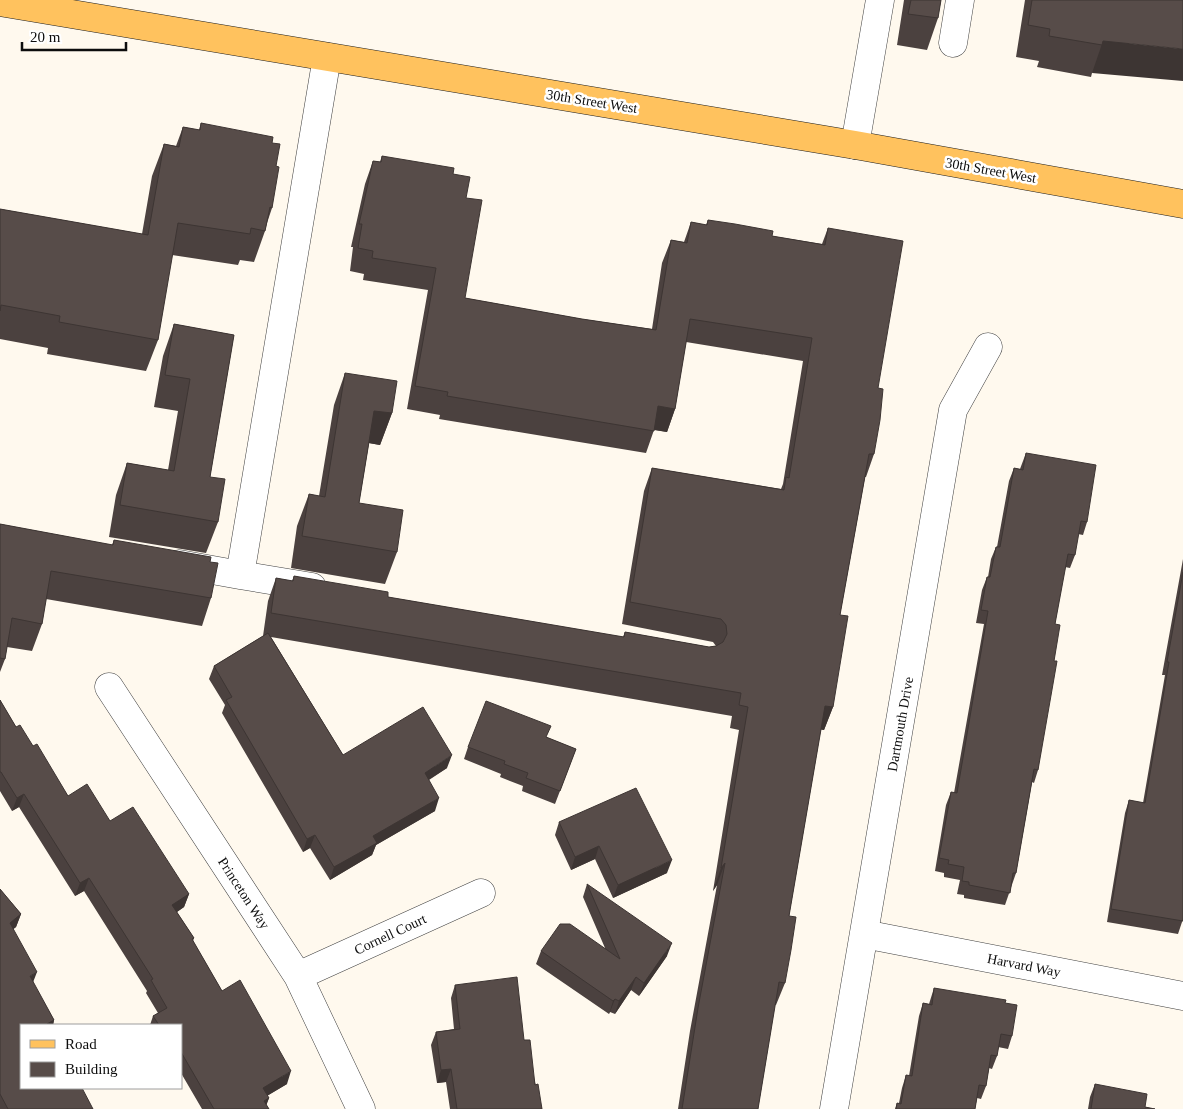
<svg xmlns="http://www.w3.org/2000/svg" width="1183" height="1109" font-family="Georgia,serif">
<style>
.lines{fill:none;stroke-linecap:round;stroke-linejoin:round}
.minor-casing{stroke:#404040;stroke-width:29}
.primary-casing{stroke:#1e1e1e;stroke-width:29}
.minor{stroke:#fff;stroke-width:28}
.primary{stroke:#ffc25e;stroke-width:28}
.wall{fill:#4b413f}
.shaded-wall{fill:#3d3533}
.building{fill:#574c49;stroke:#3d3533}
.labels{text-anchor:middle;stroke-width:5;stroke-linejoin:round;paint-order:stroke}
.street-label{font-size:14px;fill:#0d0d0d;stroke:#fff}
</style>
<rect width="100%" height="100%" fill="#fff9ee"/>
<g class="lines">
<!-- minor casing -->
<g class="minor-casing">
<path id="minor" d="M 953,43 L 960,0
M 855,145 L 880,0
M 179,564 L 240,575 L 327,57
M 240,575 L 312,587
M 109,687 L 298,976 L 361,1109
M 864,934 L 1183,996
M 298,976 L 481,893
M 834,1109 L 953,410 L 988,347"/>
</g>
<!-- primary casing -->
<g class="primary-casing">
<path id="primary" d="M 0,2 L 855,145 L 1183,204"/>
</g>
<!-- minor -->
<use href="#minor" class="minor"/>
<!-- primary -->
<use href="#primary" class="primary"/>
</g>
<!-- wall -->
<path class="wall" d="M 904,0 L 941,0 L 938,18 L 927,50 L 897,45 Z
M 1025,0 L 1183,0 L 1092,73 L 1091,77 L 1037,67 L 1039,61 L 1016,57 Z
M 201,123 L 272,143 L 276,166 L 272,208 L 267,223 L 265,231 L 254,262 L 240,260 L 238,265 L 172,255 L 158,340 L 146,371 L 47,354 L 48,348 L 0,339 L 0,209 L 142,234 L 152,176 L 164,144 L 176,146 L 183,127 L 199,130 Z
M 382,156 L 453,174 L 466,198 L 465,298 L 582,319 L 652,329 L 662,263 L 671,240 L 684,242 L 691,222 L 706,225 L 708,220 L 772,236 L 822,244 L 828,228 L 878,388 L 874,454 L 866,477 L 865,477 L 840,615 L 833,707 L 824,730 L 821,729 L 789,916 L 785,983 L 776,1005 L 775,1005 L 758,1109 L 678,1109 L 690,1031 L 717,885 L 713,891 L 739,730 L 730,728 L 732,716 L 271,637 L 343,755 L 447,768 L 429,780 L 435,811 L 376,845 L 372,855 L 330,880 L 310,848 L 303,852 L 222,713 L 225,705 L 209,679 L 214,666 L 263,636 L 268,601 L 276,578 L 292,581 L 294,576 L 388,597 L 623,637 L 625,632 L 709,647 L 716,646 L 713,642 L 622,624 L 644,491 L 652,468 L 781,489 L 783,484 L 803,361 L 686,342 L 675,409 L 667,432 L 654,430 L 646,453 L 439,419 L 440,415 L 407,409 L 428,290 L 363,280 L 364,274 L 350,271 L 353,247 L 351,247 L 365,184 L 373,161 L 380,162 Z
M 174,324 L 234,335 L 210,477 L 218,522 L 206,553 L 109,537 L 116,495 L 127,463 L 168,470 L 178,411 L 154,407 L 163,356 Z
M 345,373 L 392,413 L 380,445 L 369,443 L 359,503 L 397,552 L 385,584 L 291,568 L 297,526 L 309,494 L 319,496 L 334,405 Z
M 1026,453 L 1087,522 L 1083,535 L 1078,534 L 1075,555 L 1070,568 L 1065,567 L 1055,624 L 1054,661 L 1038,770 L 1034,783 L 1032,782 L 1016,873 L 1005,905 L 964,898 L 964,895 L 957,894 L 960,880 L 944,877 L 944,873 L 935,871 L 946,805 L 951,792 L 954,793 L 984,624 L 976,623 L 982,590 L 987,577 L 988,577 L 991,559 L 996,547 L 997,547 L 1009,481 L 1014,468 L 1020,469 Z
M 0,524 L 112,545 L 114,540 L 210,562 L 211,598 L 202,626 L 46,599 L 42,624 L 32,651 L 7,647 L 5,659 L 0,672 Z
M 1183,559 L 1183,919 L 1178,934 L 1107,922 L 1125,813 L 1129,800 L 1143,803 L 1165,675 L 1162,675 Z
M 0,700 L 16,727 L 33,746 L 68,796 L 110,821 L 189,894 L 184,907 L 177,912 L 194,938 L 193,941 L 222,991 L 287,1084 L 267,1096 L 269,1098 L 266,1105 L 269,1109 L 202,1109 L 181,1073 L 181,1025 L 150,1025 L 153,1016 L 158,1013 L 146,993 L 147,991 L 84,891 L 75,896 L 19,807 L 12,811 L 0,791 Z
M 546,737 L 576,749 L 555,804 L 522,791 L 523,786 L 500,777 L 501,774 L 464,759 L 468,747 Z
M 559,822 L 667,873 L 613,898 L 595,859 L 571,870 L 555,835 Z
M 587,884 L 667,956 L 639,996 L 631,990 L 615,1014 L 610,1012 L 609,1014 L 536,964 L 541,951 L 605,948 L 583,897 Z
M 0,889 L 21,914 L 16,927 L 13,929 L 33,983 L 54,1020 L 53,1025 L 21,1025 L 93,1109 L 0,1109 Z
M 455,985 L 524,1040 L 542,1109 L 450,1109 L 446,1082 L 437,1083 L 431,1045 L 436,1032 L 454,1029 L 451,998 Z
M 934,988 L 1005,1003 L 1012,1036 L 1008,1049 L 998,1047 L 997,1056 L 992,1069 L 989,1068 L 986,1086 L 981,1099 L 977,1098 L 975,1109 L 895,1109 L 897,1103 L 899,1103 L 902,1088 L 906,1075 L 909,1076 L 919,1016 L 923,1003 L 929,1004 Z
M 1095,1084 L 1145,1107 L 1155,1109 L 1088,1109 L 1090,1097 Z"/>
<!-- shaded-wall -->
<path class="shaded-wall" d="M 1103,41 L 1183,49 L 1183,81 L 1092,73 Z
M 658,406 L 675,409 L 667,432 L 650,429 Z
M 374,411 L 392,413 L 380,445 L 363,442 Z
M 825,706 L 833,707 L 824,730 L 816,729 Z
M 452,755 L 447,768 L 420,785 L 425,773 Z
M 24,794 L 19,807 L 12,811 L 17,798 Z
M 439,798 L 435,811 L 376,845 L 372,855 L 330,880 L 334,867 L 373,836 Z
M 315,835 L 310,848 L 303,852 L 307,839 Z
M 599,846 L 595,859 L 571,870 L 575,857 Z
M 672,860 L 667,873 L 613,898 L 618,885 Z
M 725,863 L 717,885 L 713,891 L 721,868 Z
M 89,878 L 84,891 L 75,896 L 80,883 Z
M 189,894 L 184,907 L 168,918 L 172,905 Z
M 21,914 L 16,927 L 5,936 L 10,923 Z
M 672,943 L 667,956 L 639,996 L 644,983 Z
M 37,972 L 32,985 L 30,976 Z
M 636,977 L 631,990 L 615,1014 L 619,1001 Z
M 615,999 L 610,1012 L 609,1014 L 613,1001 Z
M 54,1020 L 53,1025 L 47,1025 L 47,1024 Z
M 451,1069 L 446,1082 L 437,1083 L 441,1070 Z
M 291,1071 L 287,1084 L 258,1101 L 263,1088 Z
M 269,1098 L 265,1109 L 264,1101 Z"/>
<!-- building -->
<path class="building" d="M 911,0 L 941,0 L 938,18 L 908,14 Z
M 1032,0 L 1183,0 L 1183,49 L 1103,41 L 1102,45 L 1049,36 L 1050,29 L 1028,25 Z
M 201,123 L 273,137 L 272,143 L 280,144 L 276,166 L 279,167 L 272,208 L 270,207 L 265,231 L 251,228 L 250,234 L 178,223 L 158,340 L 59,322 L 60,316 L 1,305 L 0,311 L 0,209 L 148,235 L 164,144 L 179,147 L 183,127 L 200,130 Z
M 382,156 L 454,168 L 453,174 L 470,177 L 466,198 L 482,200 L 465,298 L 582,319 L 656,330 L 671,240 L 687,243 L 691,222 L 707,225 L 708,220 L 735,224 L 773,231 L 772,236 L 825,245 L 828,228 L 903,241 L 878,388 L 883,389 L 880,420 L 874,454 L 869,454 L 840,615 L 848,616 L 833,707 L 825,706 L 789,916 L 796,917 L 791,950 L 785,983 L 779,982 L 758,1109 L 682,1109 L 698,1008 L 725,863 L 721,868 L 748,707 L 739,705 L 741,693 L 271,613 L 276,578 L 293,581 L 294,576 L 388,592 L 388,597 L 624,637 L 625,632 L 709,647 L 716,646 L 723,642 L 727,634 L 726,625 L 721,619 L 630,602 L 652,468 L 784,490 L 786,477 L 789,478 L 812,338 L 690,319 L 675,409 L 658,406 L 654,431 L 447,396 L 448,392 L 415,386 L 436,268 L 372,258 L 373,251 L 358,248 L 362,224 L 359,224 L 373,161 L 381,162 Z
M 174,324 L 234,335 L 210,477 L 225,479 L 218,522 L 120,505 L 127,463 L 174,471 L 190,379 L 165,375 Z
M 345,373 L 397,381 L 392,413 L 374,411 L 359,503 L 403,510 L 397,552 L 302,536 L 309,494 L 325,497 Z
M 1026,453 L 1096,465 L 1087,522 L 1081,521 L 1075,555 L 1068,554 L 1055,624 L 1060,625 L 1054,661 L 1057,661 L 1038,770 L 1034,769 L 1016,873 L 1013,873 L 1010,893 L 969,885 L 969,882 L 962,881 L 964,867 L 948,864 L 949,860 L 939,858 L 951,792 L 957,793 L 988,611 L 981,610 L 987,577 L 990,577 L 996,547 L 1000,547 L 1014,468 L 1023,470 Z
M 0,524 L 113,545 L 114,540 L 211,557 L 210,562 L 218,563 L 211,598 L 51,571 L 42,624 L 12,618 L 5,659 L 0,658 Z
M 1183,572 L 1183,921 L 1111,909 L 1129,800 L 1145,803 L 1169,662 L 1167,662 Z
M 268,633 L 343,755 L 423,707 L 452,755 L 425,773 L 439,798 L 373,836 L 377,843 L 334,867 L 315,835 L 307,839 L 226,700 L 232,697 L 214,666 Z
M 0,700 L 16,727 L 20,725 L 33,746 L 37,744 L 68,796 L 87,784 L 110,821 L 133,807 L 189,894 L 172,905 L 194,938 L 192,939 L 222,991 L 240,980 L 291,1071 L 263,1088 L 269,1098 L 264,1101 L 269,1109 L 214,1109 L 181,1052 L 181,1025 L 159,1025 L 153,1016 L 167,1008 L 151,980 L 153,979 L 89,878 L 80,883 L 24,794 L 17,798 L 1,772 L 0,772 Z
M 486,701 L 551,726 L 546,737 L 576,749 L 560,791 L 526,778 L 528,773 L 504,764 L 505,761 L 468,747 Z
M 636,788 L 672,860 L 618,885 L 599,846 L 575,857 L 559,822 Z
M 587,884 L 672,943 L 644,983 L 636,977 L 619,1001 L 615,999 L 613,1001 L 541,951 L 560,924 L 570,924 L 620,959 Z
M 0,889 L 21,914 L 10,923 L 37,972 L 30,976 L 54,1020 L 47,1024 L 47,1025 L 21,1025 L 21,1088 L 82,1088 L 93,1109 L 8,1109 L 0,1094 Z
M 517,977 L 524,1040 L 530,1040 L 535,1085 L 538,1084 L 542,1109 L 457,1109 L 451,1069 L 441,1070 L 436,1032 L 460,1029 L 455,985 Z
M 934,988 L 1006,1000 L 1005,1003 L 1017,1005 L 1012,1036 L 1001,1034 L 997,1056 L 991,1055 L 986,1086 L 979,1085 L 975,1109 L 896,1109 L 897,1103 L 901,1104 L 906,1075 L 912,1076 L 923,1003 L 932,1005 Z
M 1095,1084 L 1147,1094 L 1145,1107 L 1155,1109 L 1091,1109 Z"/>
<g class="labels">
<!-- street labels -->
<g class="street-label">
<text transform="translate(592 101) rotate(9)" y="5">30th Street West</text>
<text transform="translate(991 170) rotate(10)" y="5">30th Street West</text>
<text transform="translate(900 724) rotate(-80)" y="5">Dartmouth Drive</text>
<text transform="translate(244 893) rotate(57)" y="5">Princeton Way</text>
<text transform="translate(390 934) rotate(-25)" y="5">Cornell Court</text>
<text transform="translate(1024 965) rotate(11)" y="5">Harvard Way</text>
</g>
</g>
<!-- legend -->
<rect x="20" y="1024" width="162" height="65" fill="#ffffff" stroke="#9e9e9e"/>
<rect x="30" y="1040" width="25" height="8" fill="#ffc25e" stroke="#9e9e9e"/>
<text x="65" y="1049" font-size="15" fill="#0d0d0d">Road</text>
<rect x="30" y="1062" width="25" height="15" fill="#574c49" stroke="#9e9e9e"/>
<text x="65" y="1074" font-size="15" fill="#0d0d0d">Building</text>
<!-- scale -->
<path d="M22 42v8h104v-8" fill="none" stroke="#0d0d0d" stroke-width="2.5"/>
<text x="30" y="42" font-size="15" fill="#0d0d0d" stroke="#ffffff" stroke-width="4" paint-order="stroke">20 m</text>
</svg>
